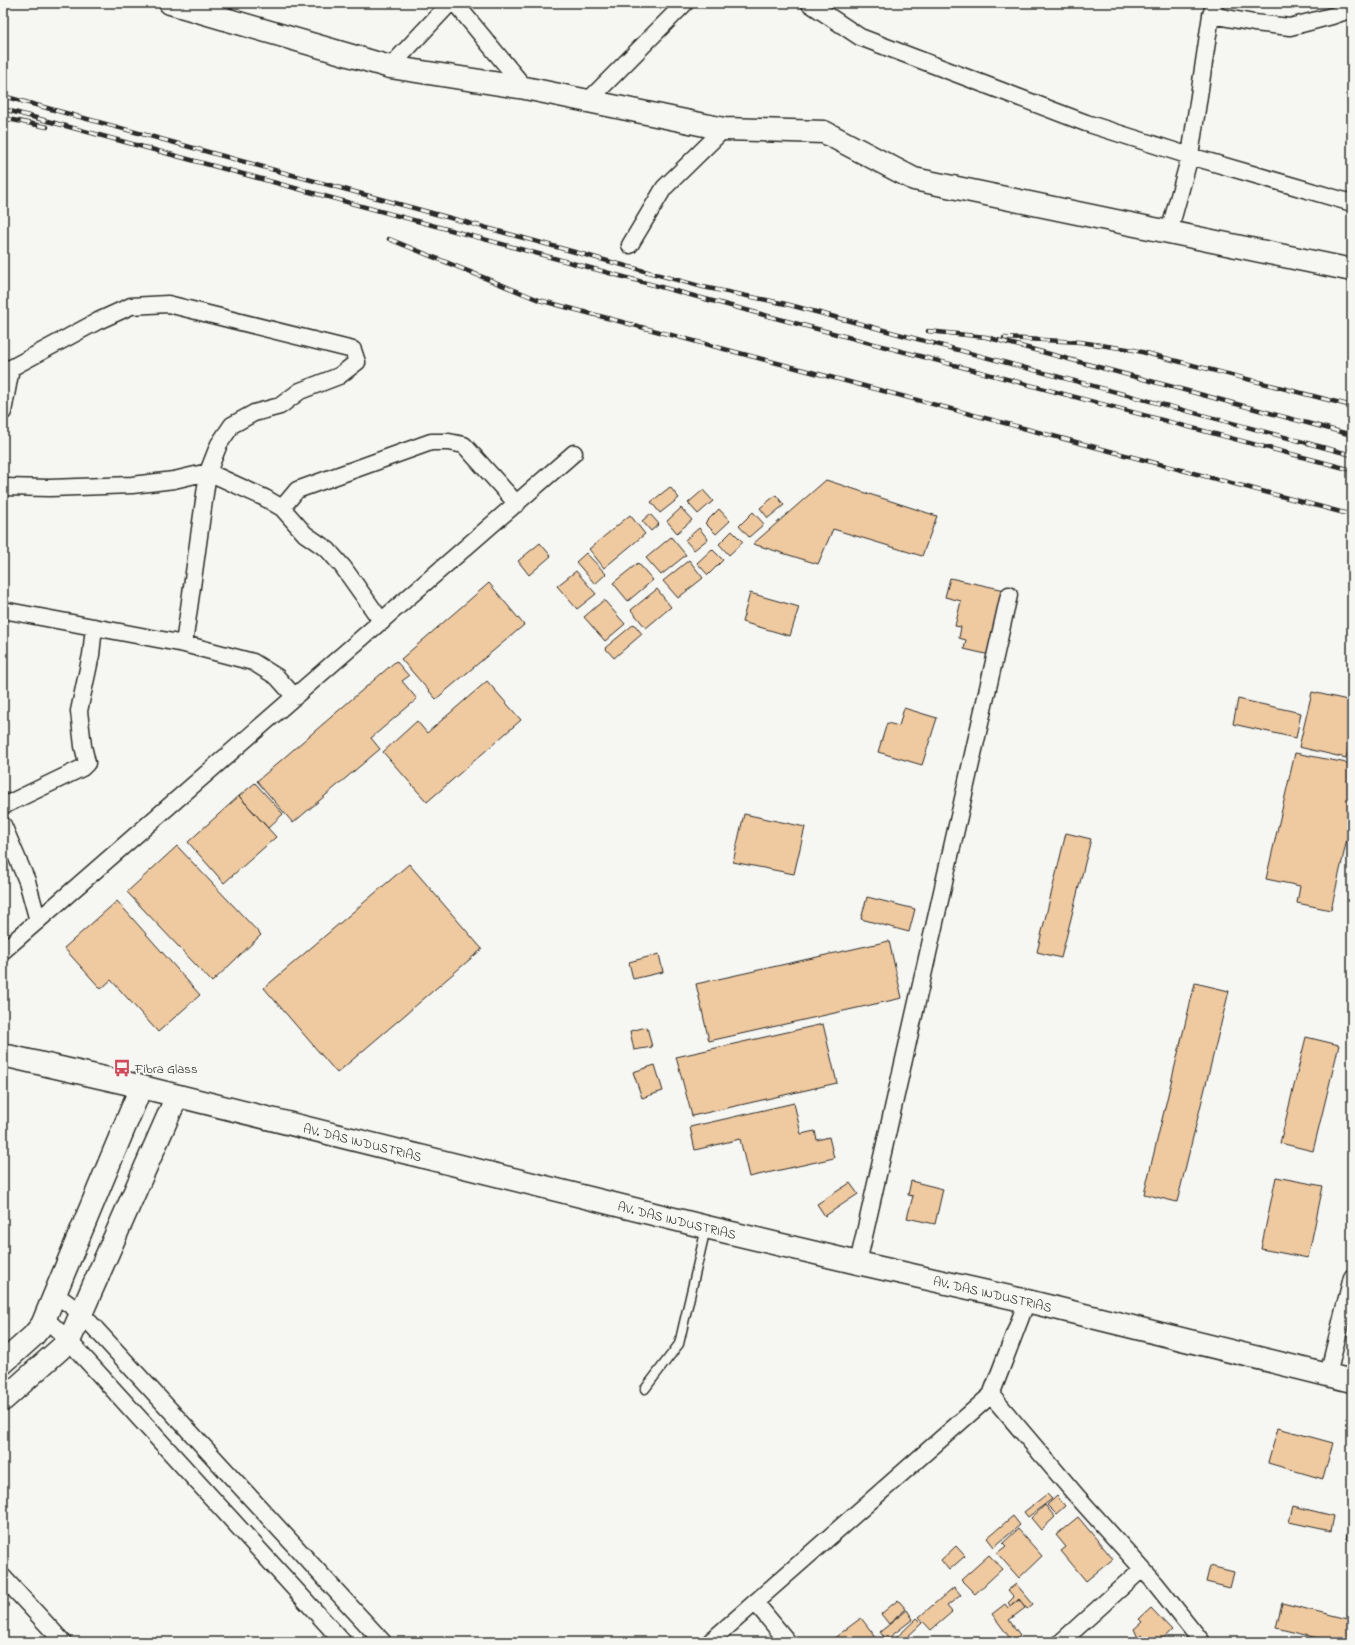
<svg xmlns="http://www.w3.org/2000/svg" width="1355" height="1645" font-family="'Indie Flower',sans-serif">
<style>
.building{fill:#efc99f;stroke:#2b2b2b}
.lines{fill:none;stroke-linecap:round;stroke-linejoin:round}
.lane-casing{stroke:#2b2b2b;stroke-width:11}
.street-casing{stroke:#2b2b2b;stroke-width:19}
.secondary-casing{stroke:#2b2b2b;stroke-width:25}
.lane{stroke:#f6f6f2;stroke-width:8}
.street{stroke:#f6f6f2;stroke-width:16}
.secondary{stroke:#f6f6f2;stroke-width:22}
.rail-casing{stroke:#2b2b2b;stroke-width:4.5}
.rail{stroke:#f6f6f2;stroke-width:3;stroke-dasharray:9;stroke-linecap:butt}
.labels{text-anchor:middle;stroke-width:4;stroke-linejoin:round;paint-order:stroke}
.poi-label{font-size:13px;fill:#2b2b2b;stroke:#f6f6f2;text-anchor:start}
.street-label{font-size:13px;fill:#2b2b2b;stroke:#f6f6f2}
</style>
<rect width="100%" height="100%" fill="#f6f6f2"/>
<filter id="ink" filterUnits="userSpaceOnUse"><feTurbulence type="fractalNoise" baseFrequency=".025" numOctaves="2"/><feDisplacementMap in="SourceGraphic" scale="8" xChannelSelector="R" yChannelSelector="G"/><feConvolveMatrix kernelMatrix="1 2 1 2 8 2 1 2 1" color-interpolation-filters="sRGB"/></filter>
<g filter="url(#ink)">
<!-- building -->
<path class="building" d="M 826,480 L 937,516 L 922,556 L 833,529 L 818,564 L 753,544 Z
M 670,487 L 679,498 L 660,513 L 651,502 Z
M 703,490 L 713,501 L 698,514 L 688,503 Z
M 776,495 L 784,505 L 768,518 L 760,508 Z
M 681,508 L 692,520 L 677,533 L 667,521 Z
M 719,509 L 730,521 L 716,534 L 705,523 Z
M 753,512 L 764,524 L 749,537 L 739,526 Z
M 650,514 L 659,524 L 651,531 L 642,521 Z
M 630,515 L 645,534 L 604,568 L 589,549 Z
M 699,528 L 708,539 L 694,550 L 685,540 Z
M 732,531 L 743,542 L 729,555 L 719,544 Z
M 671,537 L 686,555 L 661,575 L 646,558 Z
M 540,543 L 551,556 L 529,575 L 518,561 Z
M 712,549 L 723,560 L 708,575 L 697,563 Z
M 586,553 L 606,574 L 595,584 L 576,562 Z
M 689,560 L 703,578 L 678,598 L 663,581 Z
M 638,563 L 653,580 L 628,601 L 613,583 Z
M 576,571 L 596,594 L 577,609 L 557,586 Z
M 950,578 L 1005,590 L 990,655 L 964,649 L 966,640 L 959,638 L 961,627 L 955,626 L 961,601 L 945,597 Z
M 489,583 L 524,625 L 436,699 L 401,659 Z
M 657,589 L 671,607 L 646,628 L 631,610 Z
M 750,593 L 799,607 L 790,636 L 742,622 Z
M 604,600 L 625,624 L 605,641 L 584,617 Z
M 634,624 L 642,634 L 614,658 L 605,648 Z
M 396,661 L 409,676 L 402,681 L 417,699 L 371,738 L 380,749 L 293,823 L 257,781 Z
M 487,681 L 521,720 L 427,802 L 383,752 L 417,721 L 427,733 Z
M 1312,692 L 1352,701 L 1352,734 L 1346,758 L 1299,747 Z
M 1238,699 L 1301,713 L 1296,738 L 1233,724 Z
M 904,708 L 937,718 L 922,765 L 878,752 L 887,723 L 899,726 Z
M 1295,753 L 1352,764 L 1352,817 L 1331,910 L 1297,903 L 1300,886 L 1266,879 Z
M 255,783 L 283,814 L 268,828 L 239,796 Z
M 239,796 L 276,837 L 224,883 L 188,842 Z
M 744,814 L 805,827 L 794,874 L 733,862 Z
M 1066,833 L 1091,839 L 1061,958 L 1037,952 Z
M 177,846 L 261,935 L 212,982 L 127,892 Z
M 409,864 L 482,949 L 337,1073 L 264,988 Z
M 867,897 L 915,909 L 909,932 L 861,919 Z
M 117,901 L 200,995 L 158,1032 L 111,980 L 101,989 L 64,948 Z
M 889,941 L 902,998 L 709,1041 L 696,984 Z
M 659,954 L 663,972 L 633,979 L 629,962 Z
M 1195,983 L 1229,991 L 1177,1202 L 1144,1194 Z
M 823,1024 L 837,1083 L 692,1116 L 676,1057 Z
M 647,1027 L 652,1047 L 634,1050 L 630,1031 Z
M 1306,1037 L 1339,1045 L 1313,1151 L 1280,1143 Z
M 655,1065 L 663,1091 L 642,1098 L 633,1072 Z
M 794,1103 L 801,1134 L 815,1131 L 817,1140 L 829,1137 L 834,1158 L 749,1177 L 740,1139 L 695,1150 L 690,1127 Z
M 1276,1177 L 1323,1186 L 1308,1258 L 1261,1249 Z
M 911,1181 L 943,1189 L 935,1224 L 907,1218 L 913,1196 L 908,1195 Z
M 850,1183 L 858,1194 L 825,1216 L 817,1204 Z
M 1278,1428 L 1333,1443 L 1323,1479 L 1268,1463 Z
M 1047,1494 L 1052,1499 L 1028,1517 L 1024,1512 Z
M 1057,1496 L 1065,1506 L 1056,1514 L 1047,1505 Z
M 1045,1505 L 1055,1517 L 1041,1530 L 1031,1518 Z
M 1293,1506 L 1334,1516 L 1331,1531 L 1289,1522 Z
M 1013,1516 L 1020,1525 L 994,1547 L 987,1538 Z
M 1078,1517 L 1113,1559 L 1086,1581 L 1061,1551 L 1066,1547 L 1056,1535 Z
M 1350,1521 L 1352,1522 L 1352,1541 L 1346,1539 Z
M 1018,1529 L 1042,1556 L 1019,1578 L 997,1553 L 1006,1546 L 1003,1543 Z
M 956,1546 L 965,1556 L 949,1570 L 941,1560 Z
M 989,1555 L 1002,1569 L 975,1594 L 961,1580 Z
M 1210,1566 L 1234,1572 L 1230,1588 L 1206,1582 Z
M 1016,1584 L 1033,1604 L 1027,1609 L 1019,1599 L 1011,1606 L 1008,1603 L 1014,1597 L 1008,1590 Z
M 954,1587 L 961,1595 L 947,1606 L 952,1612 L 931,1630 L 919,1617 Z
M 898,1600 L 906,1609 L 889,1624 L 881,1614 Z
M 1019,1600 L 1025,1608 L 1009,1620 L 1020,1635 L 1012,1641 L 992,1614 L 1005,1604 L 1008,1608 Z
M 1282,1603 L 1352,1620 L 1352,1642 L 1334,1642 L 1276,1628 Z
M 1151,1608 L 1172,1630 L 1159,1642 L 1150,1642 L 1142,1634 L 1138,1638 L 1134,1629 L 1142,1622 L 1139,1619 Z
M 907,1610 L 913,1619 L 886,1640 L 880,1632 Z
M 861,1618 L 878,1640 L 876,1642 L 829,1642 Z
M 917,1618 L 922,1623 L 902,1642 L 899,1642 L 896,1638 Z"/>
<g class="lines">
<!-- lane casing -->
<g class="lane-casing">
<path id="lane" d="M 645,1389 L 679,1344 L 706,1228"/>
</g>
<!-- street casing -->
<g class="street-casing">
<path id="street" d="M 455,3 L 525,88
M 809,3 L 860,37 L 1086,123 L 1190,156 L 1352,203
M 1211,15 L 1254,23 L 1290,27 L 1332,16 L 1352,9
M 390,67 L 450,3
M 588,101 L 685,3
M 1169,232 L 1190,156 L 1211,15 L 1215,3
M 630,245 L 664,188 L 724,129
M 3,369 L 11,368 L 98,321 L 131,306 L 168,304 L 353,350 L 357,362 L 339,376 L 300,391 L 280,406 L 254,413 L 232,425 L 219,444 L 208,472 L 184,644
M 3,412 L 11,368
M 3,487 L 50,488 L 132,485 L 174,480 L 208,472 L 265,498 L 282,508 L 305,534 L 328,550 L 343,567 L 382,622
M 282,508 L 297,490 L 431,442 L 449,442 L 464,445 L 517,504
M 3,610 L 184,644 L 253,662 L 277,677 L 295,697
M 3,806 L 82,768 L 87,763 L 83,746 L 79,711 L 91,655 L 94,627
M 3,825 L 27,881 L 38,921
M 3,951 L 574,453
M 858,1263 L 1009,595
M 55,1294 L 81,1313 L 383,1642
M 45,1318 L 69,1341 L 343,1642
M 1328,1375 L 1352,1277
M 991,1395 L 1075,1494 L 1155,1583 L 1202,1642
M 3,1577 L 63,1642
M 755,1602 L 788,1642
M 710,1642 L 991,1395 L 1027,1301
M 1061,1642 L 1142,1569"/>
</g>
<!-- secondary casing -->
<g class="secondary-casing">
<g id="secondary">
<path d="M 170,3 L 390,67 L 525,88 L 724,129 L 824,132 L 914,179 L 1352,270"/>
<path id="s1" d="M 3,1055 L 126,1083 L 706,1227 L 858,1263 L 1027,1301 L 1352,1381"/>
<path d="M 3,1363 L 33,1336 L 42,1325 L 141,1087"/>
<path d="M 3,1400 L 69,1341 L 177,1096"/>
</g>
</g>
<!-- lane -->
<use href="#lane" class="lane"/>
<!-- street -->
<use href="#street" class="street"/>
<!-- secondary -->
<use href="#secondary" class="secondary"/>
<!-- rail casing -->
<g class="rail-casing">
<path id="rail" d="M 3,96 L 703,287 L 786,304 L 1352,455
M 3,109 L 768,316 L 1352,470
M 3,118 L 47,127
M 389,239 L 539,300 L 1352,515
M 928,331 L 986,337 L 1352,435
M 1004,338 L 1080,342 L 1134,350 L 1352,406"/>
</g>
<!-- rail -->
<use href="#rail" class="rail"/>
</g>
</g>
<!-- icons -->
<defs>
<g id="bus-bare" transform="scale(1.38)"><path d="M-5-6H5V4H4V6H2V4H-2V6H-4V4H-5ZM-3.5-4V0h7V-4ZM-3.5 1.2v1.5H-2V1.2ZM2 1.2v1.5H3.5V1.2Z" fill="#d1495b" stroke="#f6f6f2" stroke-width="2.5" paint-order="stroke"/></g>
</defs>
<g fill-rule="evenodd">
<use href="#bus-bare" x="122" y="1068"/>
</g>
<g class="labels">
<!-- poi labels -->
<g class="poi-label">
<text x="135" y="1073">Fibra Glass</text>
</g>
<!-- street labels -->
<g class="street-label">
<text dy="5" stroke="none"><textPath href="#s1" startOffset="370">AV. DAS INDUSTRIAS</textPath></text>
<text dy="5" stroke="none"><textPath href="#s1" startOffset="694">AV. DAS INDUSTRIAS</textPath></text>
<text dy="5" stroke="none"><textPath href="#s1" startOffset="1018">AV. DAS INDUSTRIAS</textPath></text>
</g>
</g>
<!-- margin -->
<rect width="1355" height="1645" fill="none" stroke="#f6f6f2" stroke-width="16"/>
<rect x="8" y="8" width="1339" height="1629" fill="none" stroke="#2b2b2b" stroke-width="1.5" filter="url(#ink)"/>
</svg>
